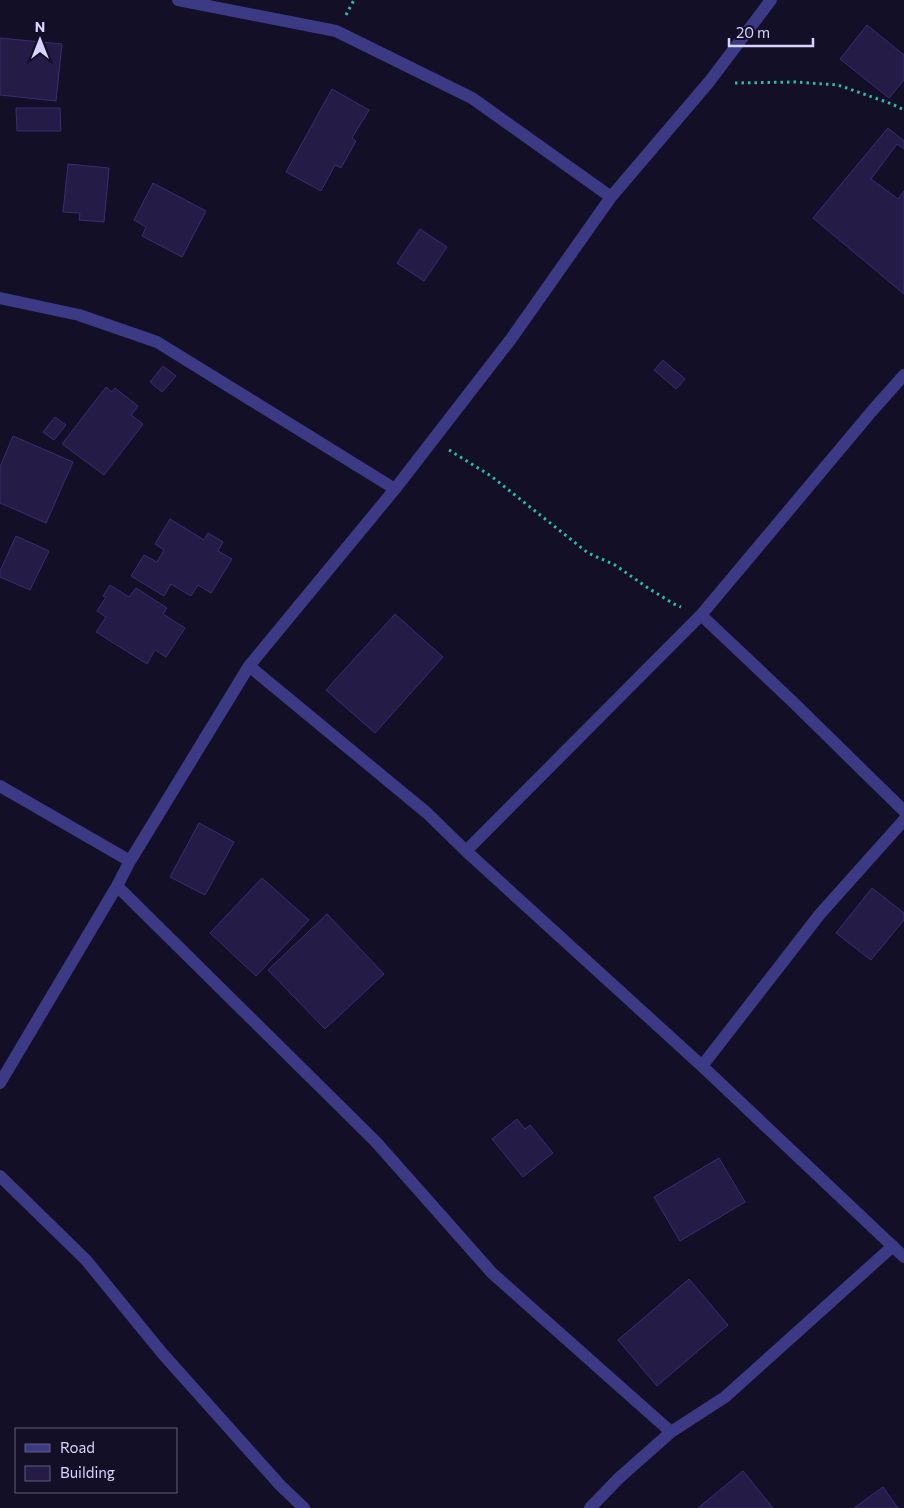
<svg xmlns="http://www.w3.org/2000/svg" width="904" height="1508" font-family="Commissioner,sans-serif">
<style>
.building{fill:#241b47;stroke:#3b2d73}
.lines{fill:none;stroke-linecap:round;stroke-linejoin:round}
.path{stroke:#2fb8b0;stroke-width:3;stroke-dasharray:2.5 4;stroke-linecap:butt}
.street{stroke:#3d3a85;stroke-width:12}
</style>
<rect width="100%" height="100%" fill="#130f26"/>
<!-- building -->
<path class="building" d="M 867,25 L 904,55 L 904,80 L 889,98 L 840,59 Z
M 0,38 L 62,44 L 56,101 L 0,95 Z
M 332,89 L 369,110 L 352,138 L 356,141 L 341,168 L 335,165 L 321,191 L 286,172 Z
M 16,108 L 60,108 L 61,131 L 17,131 Z
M 888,128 L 904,141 L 904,149 L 897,144 L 871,179 L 898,199 L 904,191 L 904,294 L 813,218 Z
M 68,164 L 109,168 L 104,222 L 79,220 L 80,213 L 63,212 Z
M 153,183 L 206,211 L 182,257 L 142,236 L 146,227 L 134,220 Z
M 420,229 L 447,247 L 424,281 L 397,263 Z
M 663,360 L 685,379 L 676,389 L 654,370 Z
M 163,366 L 176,376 L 162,392 L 150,382 Z
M 106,387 L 112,392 L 115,388 L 138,406 L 131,415 L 143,424 L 104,475 L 62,444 Z
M 55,417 L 66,425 L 54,440 L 43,432 Z
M 13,436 L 73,462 L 46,523 L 0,503 L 0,467 Z
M 170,519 L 204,540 L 208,533 L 223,542 L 218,551 L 232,559 L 211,593 L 198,585 L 191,596 L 171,584 L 164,596 L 131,576 L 144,555 L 157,562 L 164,550 L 155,544 Z
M 16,536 L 49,551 L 30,590 L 0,577 L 0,571 Z
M 110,585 L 129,597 L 136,588 L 167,608 L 163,614 L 185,628 L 166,657 L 155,650 L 147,664 L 96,632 L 106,617 L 97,611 L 106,597 L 103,596 Z
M 395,614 L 443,657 L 375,733 L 326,690 Z
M 199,823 L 234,842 L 205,895 L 170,877 Z
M 262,878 L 309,920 L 256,976 L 210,933 Z
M 872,888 L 904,913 L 904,920 L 871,960 L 836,933 Z
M 327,914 L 384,974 L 325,1029 L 268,970 Z
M 517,1119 L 525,1129 L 530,1125 L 553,1153 L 523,1177 L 492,1139 Z
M 719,1158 L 745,1202 L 680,1241 L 654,1197 Z
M 689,1279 L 728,1325 L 657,1386 L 618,1340 Z
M 743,1471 L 773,1508 L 698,1508 Z
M 883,1487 L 898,1508 L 854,1508 Z"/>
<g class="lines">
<!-- path -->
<path class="path" d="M 346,15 L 354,0
M 735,83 L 795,82 L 838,85 L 892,104 L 904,110
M 449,450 L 491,476 L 588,553 L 615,565 L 648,588 L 674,604 L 681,607"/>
<!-- street -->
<path class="street" d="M 178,0 L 336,31 L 472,98 L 611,197
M 0,298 L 79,315 L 157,342 L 395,489
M 701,615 L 794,703 L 904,811
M 249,666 L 427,813 L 466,851 L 702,1066 L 904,1257
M 0,786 L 130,861
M 466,851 L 701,615 L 872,411 L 904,375
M 117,886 L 376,1142 L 492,1273 L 671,1432
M 702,1066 L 820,914 L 904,820
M 0,1083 L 117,886 L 130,861 L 249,666 L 395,489 L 511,339 L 611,197 L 709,82 L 771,0
M 0,1176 L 86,1260 L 162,1353 L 280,1485 L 304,1508
M 590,1508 L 619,1478 L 671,1432 L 725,1397 L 893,1246"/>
</g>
<!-- legend -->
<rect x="15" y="1428" width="162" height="65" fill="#130f26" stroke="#625e7d"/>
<rect x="25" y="1444" width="25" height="8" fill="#3d3a85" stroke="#625e7d"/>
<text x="60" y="1453" font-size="15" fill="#d9d4ff">Road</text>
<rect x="25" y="1466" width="25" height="15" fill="#241b47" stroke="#625e7d"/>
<text x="60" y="1478" font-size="15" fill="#d9d4ff">Building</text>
<!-- north arrow -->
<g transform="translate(40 40)" stroke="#130f26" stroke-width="4" paint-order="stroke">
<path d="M0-4L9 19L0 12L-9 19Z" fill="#d9d4ff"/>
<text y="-8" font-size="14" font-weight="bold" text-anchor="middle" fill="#d9d4ff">N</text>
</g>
<!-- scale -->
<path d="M729 38v8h84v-8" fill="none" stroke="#d9d4ff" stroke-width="2.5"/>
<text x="736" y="38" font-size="15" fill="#d9d4ff" stroke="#130f26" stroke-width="4" paint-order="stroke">20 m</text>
</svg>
